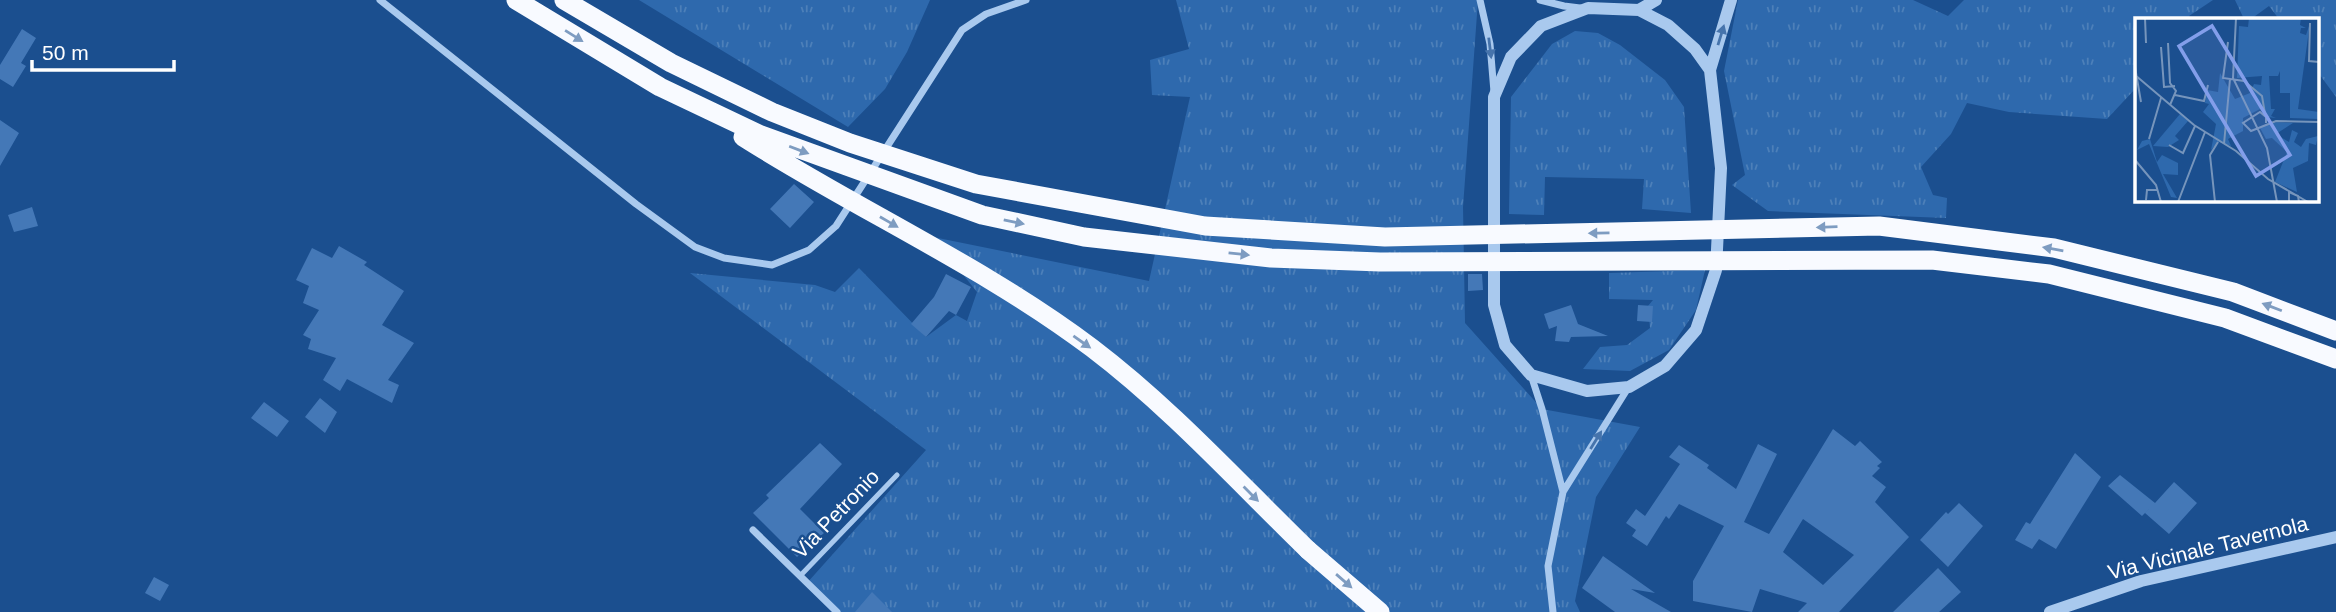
<svg xmlns="http://www.w3.org/2000/svg" width="2336" height="612" font-family="Arial,sans-serif">
<style>
.grass{fill:url(#grass-tufts)}
.building{fill:#4478b7;fill-rule:evenodd}
.lines{fill:none;stroke-linecap:round;stroke-linejoin:round}
.service{stroke:#a9c9ee;stroke-width:5}
.minor{stroke:#a9c9ee;stroke-width:7}
.tertiary{stroke:#a9c9ee;stroke-width:12}
.trunk{stroke:#f8faff;stroke-width:19}
.trunk-bridge{stroke:#f8faff;stroke-width:19}
.oneway{fill:#4674ac}
.oneway2{fill:#7e9cc1}
.labels{text-anchor:middle;stroke-width:5;stroke-linejoin:round;paint-order:stroke}
.street-label{font-size:21px;fill:#fff;stroke:#1b4f8f}
.inset-road{fill:none;stroke:#7695bc;stroke-width:2}
.view{fill:#839eea;fill-opacity:0.15;stroke:#839eea;stroke-width:3.5}
.inset-edge{fill:none;stroke:#fff;stroke-width:3.5}
</style>
<defs>
<pattern id="grass-tufts" width="24" height="20" patternUnits="userSpaceOnUse" patternTransform="scale(1.75)"><rect width="24" height="20" fill="#2e69ad"/><path d="M3 7l-1-3M5 7V3M7 7l1-3M15 17l-1-3M17 17v-4M19 17l1-3" fill="none" stroke="#4d80b9"/></pattern>
</defs>
<rect width="100%" height="100%" fill="#1b4f8f"/>
<!-- grass -->
<path class="grass" d="M 639,0 L 930,0 L 907,52 L 885,89 L 848,127 Z
M 1176,0 L 1478,0 L 1463,207 L 1465,323 L 1542,409 L 1640,427 L 1596,497 L 1575,601 L 1580,612 L 840,612 L 807,583 L 926,450 L 690,273 L 815,285 L 835,292 L 859,268 L 926,337 L 956,315 L 967,321 L 977,292 L 933,237 L 1149,281 L 1190,97 L 1152,95 L 1150,60 L 1189,49 Z
M 1738,0 L 1913,0 L 1948,16 L 1964,0 L 2213,0 L 2189,16 L 2190,19 L 2136,19 L 2136,88 L 2107,119 L 2009,112 L 1967,103 L 1951,134 L 1921,167 L 1933,195 L 1947,198 L 1946,218 L 1768,211 L 1732,185 L 1745,175 L 1724,71 Z
M 2235,0 L 2336,0 L 2336,97 L 2317,71 L 2317,19 L 2279,19 L 2269,6 L 2251,19 L 2244,19 Z
M 1575,31 L 1598,33 L 1620,45 L 1665,80 L 1684,107 L 1691,213 L 1642,209 L 1644,179 L 1545,177 L 1544,215 L 1509,214 L 1511,97 L 1552,44 Z
M 1705,270 L 1696,310 L 1669,350 L 1630,371 L 1583,369 L 1600,347 L 1627,345 L 1650,328 L 1648,306 L 1653,300 L 1609,299 L 1609,273 Z"/>
<!-- building -->
<path class="building" d="M 22,29 L 36,38 L 21,63 L 26,66 L 13,87 L 0,79 L 0,65 Z
M 0,120 L 19,133 L 0,166 Z
M 794,184 L 814,202 L 790,228 L 770,209 Z
M 32,207 L 38,226 L 14,232 L 8,215 Z
M 339,246 L 367,262 L 364,265 L 404,291 L 382,325 L 414,343 L 388,380 L 399,385 L 392,403 L 347,379 L 340,391 L 323,380 L 336,358 L 308,349 L 311,339 L 303,335 L 319,310 L 303,303 L 309,286 L 296,280 L 312,248 L 332,258 Z
M 946,274 L 971,287 L 956,315 L 949,311 L 926,337 L 911,324 L 934,297 Z
M 1468,274 L 1482,274 L 1483,290 L 1468,291 Z
M 1571,305 L 1578,324 L 1608,336 L 1571,337 L 1569,342 L 1555,341 L 1557,326 L 1549,329 L 1544,314 Z
M 1638,305 L 1653,306 L 1652,322 L 1637,321 Z
M 320,398 L 337,412 L 325,433 L 305,417 Z
M 264,402 L 289,421 L 277,437 L 251,418 Z
M 1833,429 L 1855,446 L 1860,441 L 1882,462 L 1877,466 L 1880,468 L 1872,476 L 1886,487 L 1875,502 L 1909,537 L 1839,612 L 1798,612 L 1807,603 L 1760,589 L 1752,612 L 1693,601 L 1693,581 L 1724,526 L 1679,504 L 1669,519 L 1666,516 L 1647,546 L 1632,536 L 1636,530 L 1626,523 L 1636,509 L 1645,516 L 1680,464 L 1669,457 L 1679,445 L 1709,465 L 1707,468 L 1736,489 L 1758,444 L 1777,454 L 1744,522 L 1769,534 ZM 1803,519 L 1854,555 L 1823,585 L 1783,552 Z
M 820,443 L 842,464 L 800,509 L 824,533 L 797,557 L 753,513 L 769,498 L 766,495 Z
M 2075,453 L 2101,477 L 2056,549 L 2039,539 L 2032,549 L 2015,540 L 2026,522 L 2030,524 Z
M 2120,475 L 2155,503 L 2174,482 L 2197,503 L 2169,534 L 2145,513 L 2151,507 L 2142,516 L 2108,486 Z
M 1959,503 L 1983,526 L 1948,567 L 1920,540 L 1946,512 L 1948,514 Z
M 1603,556 L 1655,593 L 1631,589 L 1671,612 L 1615,612 L 1582,588 Z
M 1938,568 L 1961,592 L 1939,612 L 1893,612 Z
M 154,577 L 169,585 L 160,601 L 145,593 Z
M 872,592 L 892,612 L 855,612 Z"/>
<g class="lines">
<!-- service -->
<path class="service" d="M 800,576 L 897,475"/>
<!-- minor -->
<path class="minor" d="M 380,0 L 636,204 L 695,247 L 724,258 L 772,265 L 809,250 L 836,226 L 962,30 L 986,14 L 1026,0
M 1480,0 L 1490,44 L 1494,92
M 1540,0 L 1564,6 L 1580,8
M 1531,375 L 1542,409 L 1563,492
M 753,530 L 837,612
M 1553,612 L 1548,566 L 1563,492 L 1628,388"/>
<!-- tertiary -->
<path class="tertiary" d="M 1639,10 L 1656,0
M 1710,70 L 1695,49 L 1668,25 L 1639,10 L 1588,8 L 1541,26 L 1511,57 L 1494,97 L 1494,305 L 1505,345 L 1531,375 L 1587,391 L 1629,387 L 1665,366 L 1696,330 L 1716,270 L 1721,168 L 1710,70 L 1731,0
M 2050,612 L 2141,581 L 2336,537"/>
<!-- trunk -->
<path class="trunk" d="M 1308,550 L 1380,612"/>
<!-- trunk-bridge -->
<path class="trunk-bridge" d="M 516,0 L 660,87 L 761,135 L 982,215 L 1084,237 L 1271,258 L 1380,262 L 1932,260 L 2049,274 L 2225,318 L 2336,359
M 564,0 L 671,63 L 772,112 L 850,143 L 976,184 L 1205,226 L 1385,237 L 1879,226 L 2054,248 L 2233,292 L 2336,331
M 743,137 C 858,210 983,266 1092,348 C 1171,408 1237,481 1308,550"/>
</g>
<!-- one-way arrows -->
<defs><path id="oneway-solid" d="M-6-.8H1V-3.2L6.5 0L1 3.2V.8H-6Z" transform="scale(1.75)"/></defs>
<g class="oneway">
<use href="#oneway-solid" transform="translate(1721 35) rotate(-73)"/>
<use href="#oneway-solid" transform="translate(1490 48) rotate(83)"/>
<use href="#oneway-solid" transform="translate(1596 440) rotate(-58)"/>
</g>
<g class="oneway2">
<use href="#oneway-solid" transform="translate(574 36) rotate(32)"/>
<use href="#oneway-solid" transform="translate(799 150) rotate(21)"/>
<use href="#oneway-solid" transform="translate(889 222) rotate(30)"/>
<use href="#oneway-solid" transform="translate(1014 222) rotate(12)"/>
<use href="#oneway-solid" transform="translate(1827 227) rotate(178)"/>
<use href="#oneway-solid" transform="translate(1599 233) rotate(179)"/>
<use href="#oneway-solid" transform="translate(2053 249) rotate(-170)"/>
<use href="#oneway-solid" transform="translate(1239 254) rotate(6)"/>
<use href="#oneway-solid" transform="translate(2272 307) rotate(-159)"/>
<use href="#oneway-solid" transform="translate(1082 342) rotate(35)"/>
<use href="#oneway-solid" transform="translate(1251 494) rotate(45)"/>
<use href="#oneway-solid" transform="translate(1344 581) rotate(41)"/>
</g>
<g class="labels">
<!-- street labels -->
<g class="street-label">
<text transform="translate(836 514) rotate(-46)" y="7">Via Petronio</text>
<text transform="translate(2208 548) rotate(-14)" y="7">Via Vicinale Tavernola</text>
</g>
</g>
<!-- overview -->
<g transform="translate(2135 18)">
<rect width="184" height="184" fill="#1b4f8f"/>
<path d="M 114,0 L 166,0 L 165,7 L 171,10 L 166,10 L 165,15 L 171,17 L 175,5 L 163,91 L 184,94 L 183,101 L 155,100 L 155,75 L 145,75 L 145,53 L 143,58 L 134,58 L 136,91 L 140,91 L 136,98 L 141,100 L 132,99 L 127,90 L 108,100 L 108,113 L 93,121 L 96,128 L 84,124 L 76,132 L 81,106 L 68,94 L 74,86 L 70,85 L 72,72 L 83,74 L 85,55 L 100,81 L 115,75 L 119,66 L 126,67 L 127,58 L 102,60 L 104,8 L 113,9 ZM 45,96 L 53,103 L 40,118 L 44,122 L 33,129 L 18,128 ZM 135,104 L 158,105 L 141,116 L 154,124 L 157,112 L 163,115 L 159,124 L 166,129 L 171,121 L 183,118 L 181,127 L 174,125 L 173,143 L 158,150 L 162,174 L 140,164 L 152,134 L 137,120 L 131,121 L 125,110 ZM 15,121 L 22,144 L 27,137 L 43,145 L 43,157 L 28,156 L 42,180 L 36,179 L 14,126 L 2,132 L 7,123 Z" fill="#2e69ad"/>
<path class="inset-road" d="M 10,0 L 11,25M 101,0 L 98,60 L 132,130 L 142,184M 175,5 L 174,43 L 184,44M 93,24 L 88,60 L 109,63 L 127,78 L 130,96M 33,25 L 35,65 L 41,73 L 35,87M 26,29 L 29,69 L 40,68M 0,49 L 6,84M 0,57 L 59,107 L 101,133 L 133,161 L 173,184M 40,77 L 69,83 L 73,67M 131,105 L 131,99 L 125,94 L 108,105 L 116,113 L 141,103 L 184,104M 14,121 L 26,80M 89,126 L 95,61M 34,127 L 48,135 L 60,108M 0,142 L 21,167 L 26,184M 11,182 L 12,172 L 23,172M 43,184 L 70,114M 80,184 L 75,137 L 83,124M 154,184 L 154,174 L 163,178 L 164,184"/>
<path class="view" d="M 77,8 L 155,137 L 121,158 L 44,28 Z"/>
<rect width="184" height="184" class="inset-edge"/>
</g>
<!-- scale -->
<path d="M32 60v10h142v-10" fill="none" stroke="#ffffff" stroke-width="3.5"/>
<text x="42" y="60" font-size="21" fill="#ffffff" stroke="#1b4f8f" stroke-width="5" paint-order="stroke">50 m</text>
</svg>
